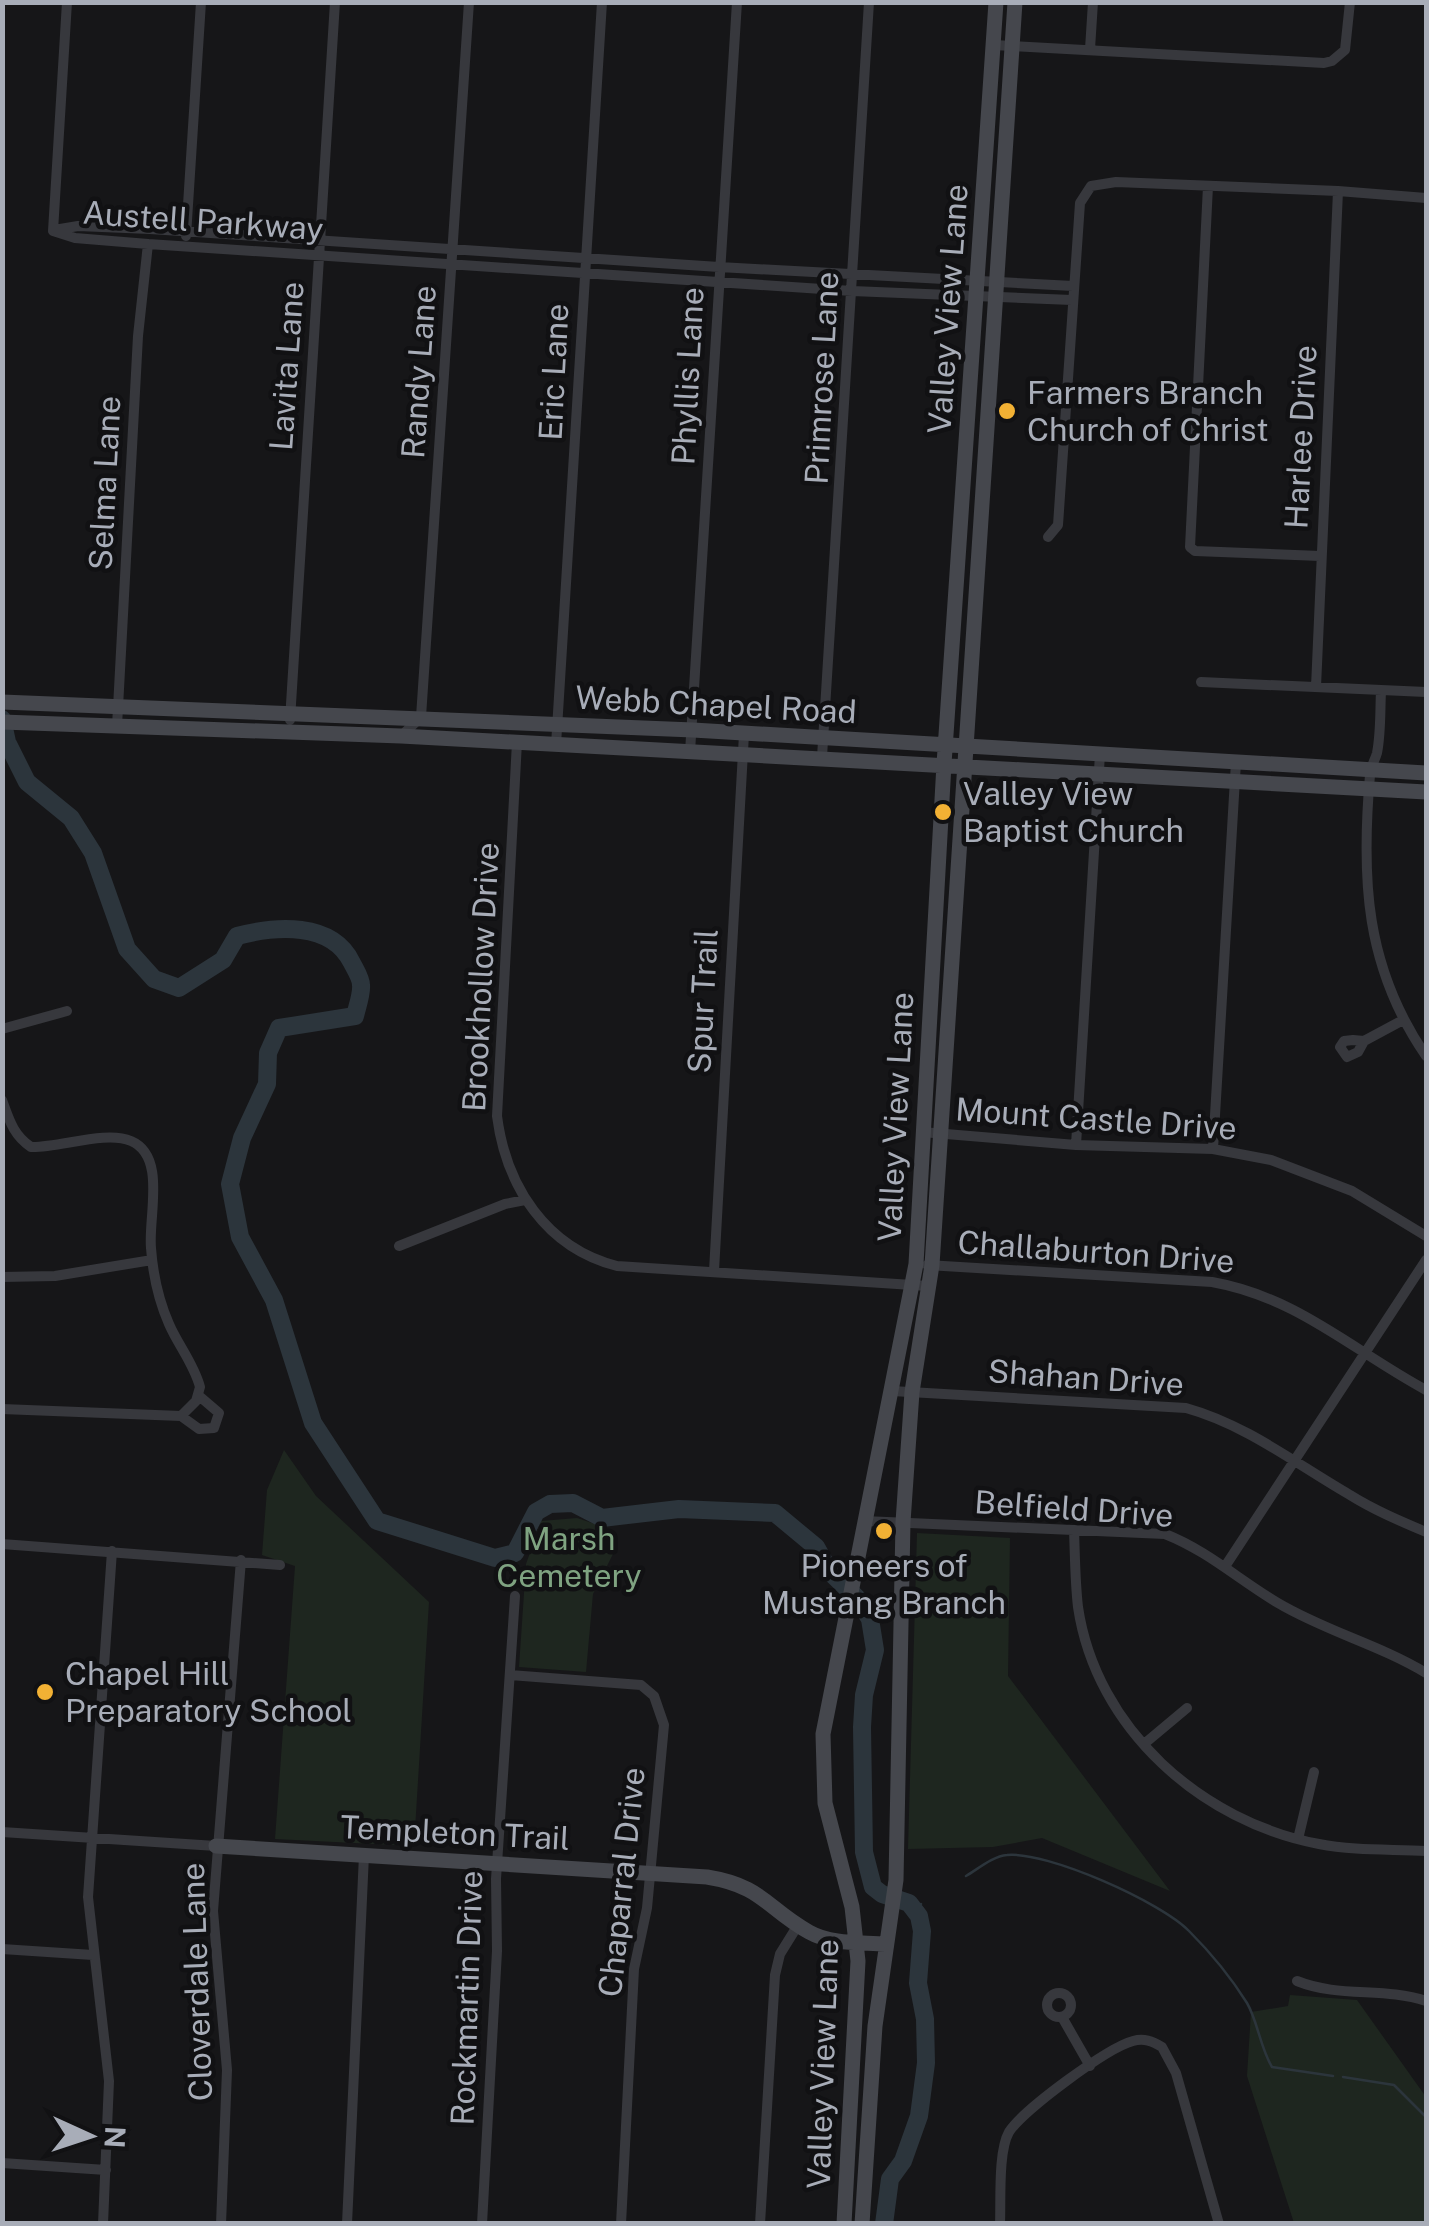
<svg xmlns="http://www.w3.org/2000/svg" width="1429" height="2226" font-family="'Public Sans',sans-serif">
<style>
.green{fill:#1e261f}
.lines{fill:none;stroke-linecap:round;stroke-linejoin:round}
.stream{stroke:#2c353c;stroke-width:2.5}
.river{stroke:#2c353c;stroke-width:18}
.street{stroke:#37383d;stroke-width:10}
.secondary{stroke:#45474d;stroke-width:15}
.poi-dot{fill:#f2b134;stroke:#111113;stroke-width:4}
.labels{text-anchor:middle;stroke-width:9;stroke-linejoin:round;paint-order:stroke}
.street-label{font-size:32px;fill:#a8adb8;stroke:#111113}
.poi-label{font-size:32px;fill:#a8adb8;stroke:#111113;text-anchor:start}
.park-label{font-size:32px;fill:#7fa381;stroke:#111113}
</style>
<rect width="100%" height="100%" fill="#161618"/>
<!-- green -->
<path class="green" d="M 284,1450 L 316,1496 L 429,1602 L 414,1846 L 275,1839 L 295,1566 L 262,1555 L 267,1490 Z
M 577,1518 L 601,1526 L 616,1548 L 593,1594 L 586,1672 L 519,1667 L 526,1564 L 541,1521 Z
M 917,1533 L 1010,1538 L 1008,1676 L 1170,1891 L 1042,1838 L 993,1847 L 908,1849 Z
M 1290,1995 L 1357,2000 L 1426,2097 L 1426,2223 L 1294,2223 L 1247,2076 L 1251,2012 L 1288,2006 Z"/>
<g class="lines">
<!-- stream -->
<path class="stream" d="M 966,1876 C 978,1869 993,1856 1007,1855 C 1047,1851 1161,1902 1189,1931 C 1209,1951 1232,1979 1247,2003 C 1258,2022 1260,2047 1272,2067 L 1333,2076
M 914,1909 L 921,1904
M 1343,2077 L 1394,2085 L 1426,2117"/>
<!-- river -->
<path class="river" d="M 2,719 L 7,742 L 27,782 L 71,818 L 93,853 L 127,949 L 154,979 L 179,988 L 223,960 L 237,936 C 275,926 332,921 352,963 C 355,969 361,978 361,985 C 362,994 357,1007 355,1016 L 279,1028 L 268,1053 L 267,1084 L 242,1138 L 230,1184 L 240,1237 L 274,1300 L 313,1423 L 377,1521 L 495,1558 L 515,1553 L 536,1512 L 550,1504 L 573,1503 L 602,1518 L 679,1509 L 775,1513 L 816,1547 L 830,1572 L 857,1598 L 870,1619 L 875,1650 L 864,1695 L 862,1727 L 864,1852 L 873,1887 L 882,1894 L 909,1903 L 919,1916 L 922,1931 L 918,1983 L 925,2019 L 926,2063 L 919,2116 L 903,2161 L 890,2179 L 884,2224"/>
<!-- street -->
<path class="street" d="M 993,45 L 1324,63 L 1332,61 L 1345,50 L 1350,2
M 1090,49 L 1093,2
M 1208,186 L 1190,547 L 1195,551 L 1320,556
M 54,230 L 78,226 L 150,229 L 719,267 L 1073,286
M 53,231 L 75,238 L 148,244 L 852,291 L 1072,300
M 53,231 L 67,2
M 186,236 L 201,2
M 1048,537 L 1058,525 L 1080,203 L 1091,186 L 1116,182 L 1338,191 L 1426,198
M 1201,682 L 1426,692
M 1316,687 L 1338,191
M 1381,691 C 1380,711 1381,733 1377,753 C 1375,760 1371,766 1370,775 C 1361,879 1365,967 1426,1056
M 290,720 L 335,2
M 117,726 L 138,336 L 148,244
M 401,736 L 421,717 L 469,2
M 517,742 L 497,1116 C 506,1186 546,1248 617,1266 L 928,1286
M 556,745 L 602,2
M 690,752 L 737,2
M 822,757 L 869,2
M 2,1029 L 67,1011
M 1353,1040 L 1364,1041 L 1358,1052 L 1347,1057 L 1340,1047 L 1344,1041 Z
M 1364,1041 L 1403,1020
M 2,1100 C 9,1119 13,1135 31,1147 C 59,1148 106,1130 131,1141 C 167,1156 148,1217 151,1248 C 153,1275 158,1299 169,1324 C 178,1345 194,1364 200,1387 L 196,1401 L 181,1416 L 2,1409
M 922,1132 L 1076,1145 L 1213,1149 L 1271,1160 L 1352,1191 L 1426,1236
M 1076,1145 L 1100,754
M 1213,1149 L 1236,762
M 399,1246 L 505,1204 L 525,1200
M 927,1265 L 1212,1282 C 1297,1297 1352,1350 1426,1390
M 714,1271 L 744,734
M 2,1277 L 55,1276 L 152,1260
M 892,1391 L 1186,1408 C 1247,1425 1296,1464 1350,1495 C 1374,1510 1400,1521 1426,1532
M 181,1416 L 199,1429 L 214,1428 L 219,1413 L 198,1395
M 864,1521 L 1165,1534 C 1208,1551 1239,1580 1278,1603 C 1325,1631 1380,1645 1426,1673
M 1074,1530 C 1075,1555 1075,1581 1078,1607 C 1096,1729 1202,1822 1319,1844 C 1354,1851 1392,1849 1426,1851
M 2,1544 L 280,1565
M 1226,1565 L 1426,1260
M 510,1675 L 641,1685 L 654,1696 L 664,1725 L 647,1908 L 634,1969 L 621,2224
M 1144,1744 L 1187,1708
M 2,1832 L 216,1846
M 1298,1839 L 1314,1772
M 2,1949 L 93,1955
M 1297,1981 C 1339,1998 1384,1987 1426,2001
M1047 2005a12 12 0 1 1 24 0a12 12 0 1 1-24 0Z
M 1062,2017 L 1090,2066
M 2,2163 L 106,2170
M 103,2224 L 109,2081 L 88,1897 L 112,1551
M 221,2224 L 227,2070 L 213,1911 L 241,1560
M 347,2224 L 364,1855
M 482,2224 L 497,1951 L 496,1879 L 515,1596
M 760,2224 L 775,1975 L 780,1954 L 798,1925
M 1000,2224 C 1001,2200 998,2151 1009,2132 C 1023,2110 1107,2048 1133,2041 C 1144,2038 1152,2041 1162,2047 L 1176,2073 L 1219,2224"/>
<!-- secondary -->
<path class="secondary" d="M 2,702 L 693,730 L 1426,773
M 2,722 L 401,736 L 1426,792
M 216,1846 L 707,1877 C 763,1886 766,1908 809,1932 C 832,1945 861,1942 886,1944
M 844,2224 L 858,1961 L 852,1907 L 825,1803 L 823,1734 L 916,1264 L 944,764 L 996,2
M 862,2224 L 875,2026 L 896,1880 L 903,1522 L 912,1392 L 932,1265 L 1015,2"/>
</g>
<!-- markers -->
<g class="poi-dot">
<circle cx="1007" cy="411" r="10"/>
<circle cx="943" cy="812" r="10"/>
<circle cx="884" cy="1531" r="10"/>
<circle cx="45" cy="1692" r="10"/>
</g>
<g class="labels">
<!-- street labels -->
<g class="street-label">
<text transform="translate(203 221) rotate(4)" y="11">Austell Parkway</text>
<text transform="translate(948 309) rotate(-86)" y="11">Valley View Lane</text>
<text transform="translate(287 366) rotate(-86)" y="11">Lavita Lane</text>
<text transform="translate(419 372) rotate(-86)" y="11">Randy Lane</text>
<text transform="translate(554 372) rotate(-87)" y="11">Eric Lane</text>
<text transform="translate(688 376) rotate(-87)" y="11">Phyllis Lane</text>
<text transform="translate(822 378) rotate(-87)" y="11">Primrose Lane</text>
<text transform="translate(1301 437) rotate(-87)" y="11">Harlee Drive</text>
<text transform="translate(105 483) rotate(-87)" y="11">Selma Lane</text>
<text transform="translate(716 705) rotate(3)" y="11">Webb Chapel Road</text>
<text transform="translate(481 977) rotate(-87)" y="11">Brookhollow Drive</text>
<text transform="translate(703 1001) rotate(-87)" y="11">Spur Trail</text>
<text transform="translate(896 1117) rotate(-87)" y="11">Valley View Lane</text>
<text transform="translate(1096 1119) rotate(4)" y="11">Mount Castle Drive</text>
<text transform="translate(1096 1252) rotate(4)" y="11">Challaburton Drive</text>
<text transform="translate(1086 1378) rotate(4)" y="11">Shahan Drive</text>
<text transform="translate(1074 1509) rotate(4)" y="11">Belfield Drive</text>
<text transform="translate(455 1833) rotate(3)" y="11">Templeton Trail</text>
<text transform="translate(622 1882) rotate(-84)" y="11">Chaparral Drive</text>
<text transform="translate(197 1982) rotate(-92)" y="11">Cloverdale Lane</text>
<text transform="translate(467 1998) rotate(-88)" y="11">Rockmartin Drive</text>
<text transform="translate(823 2064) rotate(-88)" y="11">Valley View Lane</text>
</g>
<!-- poi labels -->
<g class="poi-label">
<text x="1027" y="404">Farmers Branch<tspan x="1027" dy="37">Church of Christ</tspan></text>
<text x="963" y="805">Valley View<tspan x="963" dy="37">Baptist Church</tspan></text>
<text x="884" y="1577" text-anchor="middle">Pioneers of<tspan x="884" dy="37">Mustang Branch</tspan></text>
<text x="65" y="1685">Chapel Hill<tspan x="65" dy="37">Preparatory School</tspan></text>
</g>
<!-- park labels -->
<g class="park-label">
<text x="569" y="1550">Marsh<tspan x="569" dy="37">Cemetery</tspan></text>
</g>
</g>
<!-- border -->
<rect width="1429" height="2226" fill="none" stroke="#a8adb8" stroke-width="10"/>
<!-- north arrow -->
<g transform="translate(90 2136) rotate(93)" stroke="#111113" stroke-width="8" paint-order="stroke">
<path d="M0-8L18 38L0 25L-18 38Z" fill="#a8adb8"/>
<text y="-15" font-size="28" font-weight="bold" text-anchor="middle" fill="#a8adb8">N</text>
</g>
</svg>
